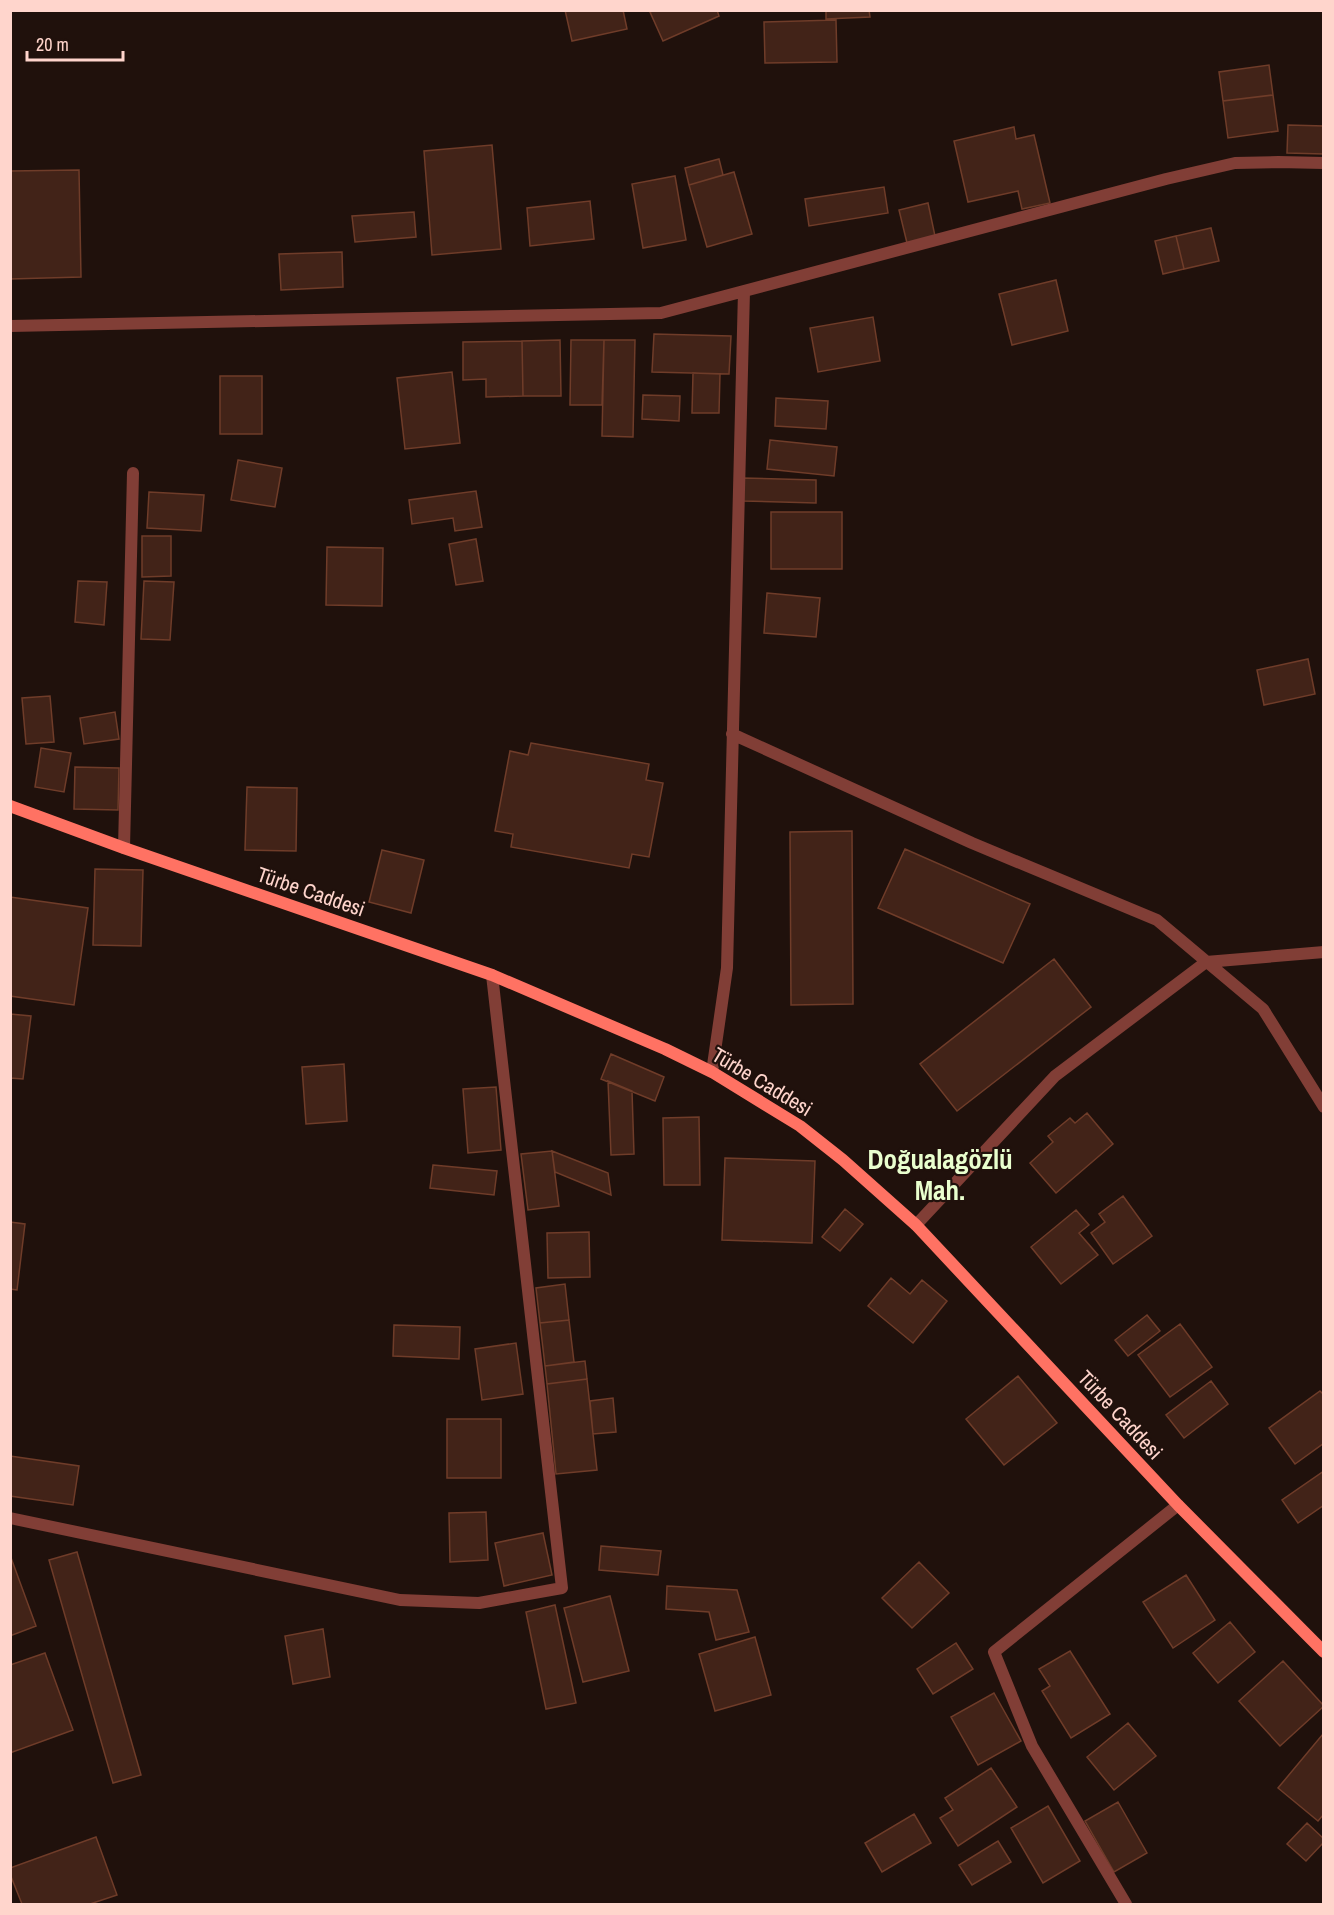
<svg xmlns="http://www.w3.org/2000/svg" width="1334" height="1915" font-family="'Archivo Narrow',sans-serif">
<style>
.building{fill:#422318;stroke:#6f3c29;stroke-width:1.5}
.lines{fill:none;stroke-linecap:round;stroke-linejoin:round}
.street{stroke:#813e36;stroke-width:12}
.secondary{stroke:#ff7263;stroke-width:12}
.labels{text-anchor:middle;stroke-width:4.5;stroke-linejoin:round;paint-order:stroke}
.street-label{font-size:21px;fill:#ffd5cc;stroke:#20110c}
.district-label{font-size:27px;font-weight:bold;fill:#e9ffce;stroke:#20110c}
</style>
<rect width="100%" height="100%" fill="#20110c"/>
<!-- building -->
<path class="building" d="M 565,10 L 623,10 L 627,29 L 572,41 Z
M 654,10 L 717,10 L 719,16 L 663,41 L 650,12 Z
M 826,10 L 869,10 L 870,17 L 826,19 Z
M 836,20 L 837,62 L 765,63 L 764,22 Z
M 1269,65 L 1273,95 L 1223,101 L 1219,72 Z
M 1273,95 L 1278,131 L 1228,138 L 1223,101 Z
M 1288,125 L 1324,126 L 1324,154 L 1287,153 Z
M 1014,127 L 1016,139 L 1034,135 L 1050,203 L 1022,209 L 1018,191 L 968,202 L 954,141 Z
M 492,145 L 501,249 L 432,255 L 424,151 Z
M 719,159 L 723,175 L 689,185 L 685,168 Z
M 79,170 L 81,277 L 10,279 L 10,171 Z
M 734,172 L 752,234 L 707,247 L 689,185 Z
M 675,176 L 686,240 L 643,248 L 632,184 Z
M 884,187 L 888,213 L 809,226 L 805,199 Z
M 590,201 L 594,239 L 530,246 L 527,208 Z
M 928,203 L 935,236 L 907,243 L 899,210 Z
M 414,212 L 416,237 L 355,242 L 352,216 Z
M 1211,228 L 1219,261 L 1184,269 L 1176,236 Z
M 1176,236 L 1184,269 L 1163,274 L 1155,241 Z
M 342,252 L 343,287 L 281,290 L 279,254 Z
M 1056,280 L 1068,331 L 1012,345 L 999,294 Z
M 873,317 L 880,361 L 818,372 L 810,328 Z
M 654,334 L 731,336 L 729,374 L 652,372 Z
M 560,340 L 561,396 L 523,396 L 522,341 Z
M 571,340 L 604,340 L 602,405 L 570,405 Z
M 604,340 L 635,340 L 633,437 L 602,436 Z
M 522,341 L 523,396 L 486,397 L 486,379 L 463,380 L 463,342 Z
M 452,372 L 460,443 L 405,449 L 397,378 Z
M 693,373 L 720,374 L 719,413 L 692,413 Z
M 220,376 L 262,376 L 262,434 L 220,434 Z
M 643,395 L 680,396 L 679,421 L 642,419 Z
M 776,398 L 828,401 L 826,429 L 775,426 Z
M 770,440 L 837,447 L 834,476 L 767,469 Z
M 238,460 L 282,468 L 275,507 L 231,500 Z
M 743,478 L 816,480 L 816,503 L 743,501 Z
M 476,491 L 482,527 L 455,531 L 453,518 L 412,524 L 409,500 Z
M 149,492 L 204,495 L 201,531 L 147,528 Z
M 771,512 L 842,512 L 842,569 L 771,569 Z
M 142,536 L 171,536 L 171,576 L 142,577 Z
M 476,539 L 483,581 L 456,585 L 449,544 Z
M 327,547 L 383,548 L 382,606 L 326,605 Z
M 78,581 L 107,582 L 104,625 L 75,622 Z
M 144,581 L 174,582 L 170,640 L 141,639 Z
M 767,593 L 820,598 L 816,637 L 764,633 Z
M 1308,659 L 1315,694 L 1264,705 L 1257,670 Z
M 50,696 L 54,742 L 26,744 L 22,698 Z
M 115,712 L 119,739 L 84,744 L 80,718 Z
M 531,743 L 649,764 L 646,780 L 663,783 L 649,857 L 632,854 L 629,868 L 511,847 L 513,834 L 495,831 L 510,751 L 528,755 Z
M 41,748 L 71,753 L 64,792 L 35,787 Z
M 75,767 L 119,768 L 118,810 L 74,809 Z
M 247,787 L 297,788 L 296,851 L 245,850 Z
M 852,831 L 853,1004 L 791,1005 L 790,832 Z
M 905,849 L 1030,904 L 1003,963 L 878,908 Z
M 382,850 L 424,860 L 411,913 L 369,902 Z
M 95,869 L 143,870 L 141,946 L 93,945 Z
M 10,897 L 88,908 L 74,1005 L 10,996 Z
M 1054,959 L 1091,1007 L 957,1111 L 920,1064 Z
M 10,1014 L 31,1016 L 23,1079 L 10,1078 Z
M 611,1054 L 664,1077 L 655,1101 L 601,1079 Z
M 344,1064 L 347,1121 L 306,1124 L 302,1067 Z
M 608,1081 L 632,1091 L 634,1154 L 611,1155 Z
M 496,1087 L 501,1150 L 468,1153 L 463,1089 Z
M 1087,1113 L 1113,1144 L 1056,1193 L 1030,1163 L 1053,1142 L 1048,1136 L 1070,1118 L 1075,1123 Z
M 699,1117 L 700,1185 L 664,1185 L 663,1118 Z
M 552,1151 L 608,1173 L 611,1195 L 555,1172 Z
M 552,1151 L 559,1206 L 528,1210 L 521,1154 Z
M 725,1158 L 815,1161 L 812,1243 L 722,1240 Z
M 433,1165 L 497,1171 L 494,1195 L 430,1188 Z
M 1123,1196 L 1152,1236 L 1113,1264 L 1091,1233 L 1105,1222 L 1099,1214 Z
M 845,1209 L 863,1224 L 840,1251 L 822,1237 Z
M 1076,1210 L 1089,1225 L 1079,1233 L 1098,1255 L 1061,1284 L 1031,1247 Z
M 10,1222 L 25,1224 L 17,1290 L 10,1289 Z
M 589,1232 L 590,1277 L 548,1278 L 547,1233 Z
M 891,1278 L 910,1294 L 922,1280 L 947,1301 L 913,1343 L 868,1306 Z
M 565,1284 L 569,1320 L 540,1323 L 536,1288 Z
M 1147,1315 L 1160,1331 L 1128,1356 L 1115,1340 Z
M 569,1320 L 574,1362 L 545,1366 L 540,1323 Z
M 1180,1324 L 1212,1367 L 1170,1397 L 1138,1355 Z
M 394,1325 L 460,1327 L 459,1359 L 393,1356 Z
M 516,1343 L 523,1394 L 482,1400 L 475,1349 Z
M 585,1361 L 587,1379 L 547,1384 L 545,1366 Z
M 1018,1376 L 1057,1423 L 1004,1465 L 966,1419 Z
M 587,1379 L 597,1470 L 556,1474 L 547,1384 Z
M 1211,1381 L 1228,1404 L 1184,1438 L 1166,1415 Z
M 1320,1391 L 1324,1395 L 1324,1443 L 1295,1464 L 1269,1428 Z
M 613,1398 L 616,1432 L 593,1434 L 590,1401 Z
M 447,1419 L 501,1419 L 501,1478 L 447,1478 Z
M 10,1456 L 79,1466 L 73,1505 L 10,1496 Z
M 1324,1471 L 1324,1505 L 1298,1523 L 1282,1500 Z
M 486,1512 L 488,1560 L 450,1562 L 449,1513 Z
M 543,1533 L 552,1575 L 504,1586 L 495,1543 Z
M 601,1546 L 661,1551 L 658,1575 L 599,1570 Z
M 77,1552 L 141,1775 L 113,1783 L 49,1560 Z
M 10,1555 L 36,1626 L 10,1636 Z
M 919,1562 L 949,1593 L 912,1628 L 882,1598 Z
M 1186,1575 L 1215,1620 L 1173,1648 L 1143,1602 Z
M 667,1586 L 737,1590 L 749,1632 L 716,1640 L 709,1612 L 666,1609 Z
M 610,1596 L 629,1671 L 583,1682 L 564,1608 Z
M 555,1605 L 576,1703 L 546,1709 L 526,1612 Z
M 1230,1622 L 1255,1652 L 1218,1683 L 1193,1653 Z
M 323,1629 L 330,1677 L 293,1684 L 285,1636 Z
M 755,1637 L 771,1695 L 715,1711 L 699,1654 Z
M 956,1643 L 973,1669 L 933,1694 L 917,1669 Z
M 1070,1651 L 1110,1714 L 1071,1738 L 1042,1691 L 1050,1686 L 1039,1669 Z
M 45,1653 L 73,1730 L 10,1753 L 10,1665 Z
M 1283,1661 L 1324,1706 L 1280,1746 L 1239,1701 Z
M 994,1693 L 1021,1741 L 978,1765 L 951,1717 Z
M 1128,1723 L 1156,1756 L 1114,1790 L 1087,1757 Z
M 1323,1734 L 1324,1814 L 1318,1821 L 1278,1788 Z
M 991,1768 L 1017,1807 L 958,1846 L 940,1818 L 953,1810 L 945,1798 Z
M 1118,1802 L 1147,1853 L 1114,1872 L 1085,1821 Z
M 1048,1806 L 1080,1861 L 1043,1883 L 1011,1828 Z
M 914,1814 L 931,1843 L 882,1872 L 865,1843 Z
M 1307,1823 L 1324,1839 L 1324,1842 L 1306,1861 L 1287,1844 Z
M 96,1837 L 117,1895 L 90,1904 L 22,1904 L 10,1874 L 10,1868 Z
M 998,1841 L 1011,1862 L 972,1885 L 959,1865 Z"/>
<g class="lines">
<!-- street -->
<path class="street" d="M 10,326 L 661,313 L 1166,179 L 1235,163 L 1278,162 L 1324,163
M 732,734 L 972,843 L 1157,920 L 1263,1009 L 1324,1107
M 124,848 L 133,473
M 712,1072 L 727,968 L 744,291
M 916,1225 L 1055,1076 L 1206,962 L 1324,952
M 10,1518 L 400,1600 L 479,1603 L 562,1588 L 492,975
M 1126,1904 L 1032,1746 L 994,1652 L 1178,1505"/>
<!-- secondary -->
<path class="secondary" d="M 10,806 L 124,848 L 492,975 L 665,1049 L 712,1072 L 800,1126 L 843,1160 L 916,1225 L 1178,1505 L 1324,1652"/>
</g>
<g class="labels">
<!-- street labels -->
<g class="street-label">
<text transform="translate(311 892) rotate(19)" y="7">Türbe Caddesi</text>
<text transform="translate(762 1082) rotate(31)" y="7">Türbe Caddesi</text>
<text transform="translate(1120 1415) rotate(47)" y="7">Türbe Caddesi</text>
</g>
<!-- district labels -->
<g class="district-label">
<text x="940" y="1169">Doğualagözlü<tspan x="940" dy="31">Mah.</tspan></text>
</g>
</g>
<!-- border -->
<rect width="1334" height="1915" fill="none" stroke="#ffd5cc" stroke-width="24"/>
<!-- scale -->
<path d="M27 51v9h96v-9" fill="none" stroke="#ffd5cc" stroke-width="3"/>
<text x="36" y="51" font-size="18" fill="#ffd5cc" stroke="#20110c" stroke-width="4.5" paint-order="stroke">20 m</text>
</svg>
